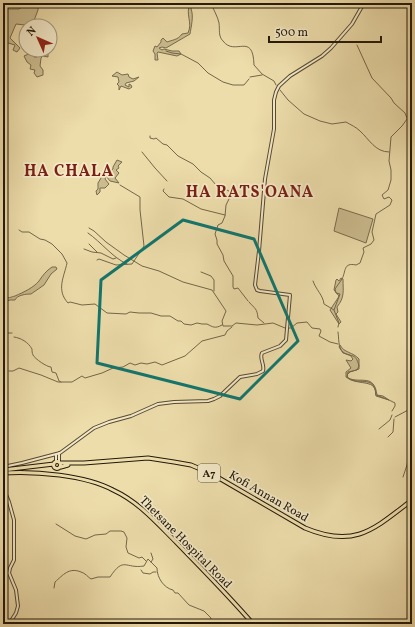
<svg xmlns="http://www.w3.org/2000/svg" width="415" height="627" font-family="Vollkorn,serif">
<style>
.green{fill:#cbbc8f;stroke:#776a4c}
.lines{fill:none;stroke-linecap:round;stroke-linejoin:round}
.stream{stroke:#736649;stroke-width:1}
.minor-casing{stroke:#564932;stroke-width:4}
.major-casing{stroke:#231809;stroke-width:5}
.minor{stroke:#f3e9c8;stroke-width:2}
.major{stroke:#edddab;stroke-width:3}
.marked{fill:none;stroke:#0f766e;stroke-width:3;stroke-linejoin:round}
.labels{text-anchor:middle;stroke-width:3.5;stroke-linejoin:round;paint-order:stroke}
.shield{fill:#f3e9c8;stroke:#615742;stroke-width:1}
.shield-label{font-size:11px;font-weight:bold;fill:#231809}
.street-label{font-size:12px;fill:#231809;stroke:#f3e9c8}
.district-label{font-size:16px;font-weight:bold;letter-spacing:1px;fill:#7a1f14;stroke:#f3e9c8}
</style>
<rect width="100%" height="100%" fill="#edddab"/>
<filter id="stains"><feTurbulence type="fractalNoise" baseFrequency=".005" numOctaves="4"/><feColorMatrix values="0 0 0 0 .2 0 0 0 0 .09 0 0 0 0 .02 0 0 0 .5 -.17"/></filter>
<radialGradient id="worn" r=".72"><stop offset=".6" stop-color="#630" stop-opacity="0"/><stop offset="1" stop-color="#630" stop-opacity=".3"/></radialGradient>
<!-- green -->
<path class="green" d="M 28,3 L 38,3 L 38,10 L 32,26 L 26,26 L 26,27 L 25,25 L 16,24 L 10,38 L 20,48 L 17,52 L 13,50 L 15,45 L 8,43 L 3,38 L 3,9 L 19,9 Z
M 190,3 L 193,3 L 191,9 C 194,16 191,27 190,34 L 166,48 L 162,47 L 159,48 L 162,50 L 164,49 L 172,51 L 179,51 L 181,54 L 177,56 L 158,52 L 157,53 L 158,60 L 155,60 L 155,54 L 153,51 L 155,46 L 157,47 L 161,42 L 161,40 L 163,38 L 167,42 C 172,40 178,40 182,34 L 188,33 C 193,22 185,15 190,3 Z
M 40,50 L 48,50 L 48,57 L 43,56 L 41,58 L 40,66 L 43,70 L 43,75 L 37,77 L 34,73 L 35,70 L 30,69 L 31,65 L 27,62 L 24,56 L 31,53 L 34,57 L 37,57 Z
M 117,72 L 122,75 L 128,74 L 129,77 L 133,79 L 139,77 L 134,81 L 126,83 L 125,85 L 129,87 L 129,84 L 131,85 L 132,87 L 129,89 L 121,86 L 119,90 L 119,86 L 117,84 L 119,82 L 118,77 L 112,76 Z
M 117,160 L 122,162 L 118,166 L 119,168 L 116,170 L 119,173 L 115,178 L 119,183 L 110,181 L 106,176 L 105,179 L 109,184 L 105,188 L 100,188 L 100,192 L 97,195 L 96,191 L 98,189 L 98,183 L 101,178 L 102,174 L 113,169 L 113,167 Z
M 339,208 L 373,219 L 366,243 L 334,231 Z
M 52,267 L 56,267 L 57,269 L 51,274 L 44,285 L 31,294 C 26,294 17,295 15,300 L 10,300 L 4,302 L 3,297 C 8,299 11,297 15,296 C 24,292 33,288 39,281 C 43,275 46,271 52,267 Z
M 341,278 L 343,279 C 343,291 345,297 337,307 L 338,312 L 336,314 L 341,322 L 339,324 L 330,310 L 338,298 L 339,296 L 334,290 L 336,280 L 337,279 L 339,281 Z
M 340,345 C 344,353 353,352 359,359 L 359,369 L 350,372 L 347,375 L 348,378 C 361,384 374,373 377,395 L 383,396 L 389,400 L 376,396 C 375,394 376,391 375,389 C 372,380 355,385 346,377 L 346,372 L 351,368 L 346,360 L 351,361 L 353,359 L 350,355 L 343,353 L 339,347 Z"/>
<g class="lines">
<!-- stream -->
<path class="stream" d="M 211,3 C 213,9 218,17 219,23 C 220,30 218,36 223,41 C 235,57 253,31 254,65 L 262,74 L 274,81 L 276,85
M 357,45 L 372,78 L 391,98 L 394,103 L 405,113 L 407,118
M 166,51 L 172,53 L 181,54 L 198,63 L 208,73 L 223,82 L 233,85 L 244,85 L 249,79
M 250,77 L 262,75
M 280,90 L 288,100 L 304,114 L 320,121 L 332,124 L 346,122 C 351,125 356,127 360,131 C 369,139 375,152 389,152
M 150,136 L 150,138 L 154,139 L 156,138 L 163,144 L 167,145 L 178,156 L 193,164 L 201,172 L 210,178 L 216,185 L 229,191 L 231,195 L 226,205 L 225,216 L 222,223 L 218,225 L 215,234 L 217,240 L 217,244 L 223,255 L 224,261 L 233,276 L 233,287 L 234,289 L 238,288 L 248,301
M 142,152 L 155,168 L 167,181
M 164,189 L 163,191 L 169,197 L 183,199 L 201,209 L 225,215
M 89,228 L 94,231 L 106,242 L 124,255 L 142,266 L 159,271 L 183,282 L 212,290 L 226,311 L 222,321 L 223,326 L 232,326 L 236,323 L 257,325 L 273,323 L 285,328 L 291,328 L 297,323 L 307,322 L 312,328 L 320,329 L 321,331 L 319,336 L 330,342 L 338,344
M 19,230 L 22,232 L 29,232 L 40,239 L 45,240 L 52,244 L 62,254 L 67,263 C 64,277 56,290 68,303 L 70,302 L 82,305 L 95,304 L 107,313 L 126,314 L 130,312 L 139,313 L 151,313 L 161,316 L 170,316 L 178,321 L 181,321 L 184,324 L 191,325 L 197,323 L 202,324 L 207,324 C 213,327 215,329 222,325
M 88,233 C 101,242 113,258 127,264
M 89,244 L 97,252
M 84,249 L 92,252 L 101,253 L 113,259 L 116,258
M 97,260 L 99,259 L 116,265 L 132,264 L 144,246 L 140,210 L 140,197 L 120,185
M 201,272 L 211,276 L 214,280 L 214,291
M 313,281 C 316,290 323,295 324,304 L 334,310
M 249,302 C 255,309 257,308 258,318 L 264,323
M 338,327 L 339,323 L 334,310 L 340,294 L 336,293 L 335,289 C 337,286 340,282 342,279 C 346,272 343,262 356,265 L 360,263 L 364,252 L 363,248 L 371,244 L 374,240 L 372,232 L 376,214 L 390,205 L 392,200 L 389,197 L 384,199 L 382,195 L 388,190 L 391,180 L 391,170 L 389,161 L 391,137 L 402,126 L 412,112
M 3,328 L 6,333 L 12,333
M 338,332 C 339,338 338,348 343,352 C 352,359 355,351 359,366 L 357,370 L 348,372 L 347,377 C 358,387 374,373 376,395 L 389,400 L 395,403 L 395,406 L 392,411
M 14,337 C 21,338 28,342 32,349 C 32,351 32,353 33,355 C 35,359 47,367 51,367 L 52,372 L 56,373 L 59,381 L 61,382
M 9,371 L 13,371 L 19,368 L 41,375 L 58,382 L 72,382 L 82,376 L 85,378 L 102,373 L 113,368 L 123,367 L 130,363 L 135,365 L 141,363 L 147,364 L 155,362 L 162,365 L 185,356 L 202,341 L 225,335 L 227,331 L 232,327
M 395,417 L 412,408
M 379,429 L 390,420 L 392,415
M 388,437 L 393,432 L 394,419
M 403,477 L 407,465 L 410,445 L 412,441
M 56,524 L 75,536 L 86,539 L 95,535 L 106,534 L 110,531 L 121,531 L 124,532 L 127,538 L 126,547 L 128,553 L 139,558 L 142,557 L 146,561
M 151,553 L 153,559 L 151,562
M 141,570 L 143,573 L 150,574 L 153,572 L 156,572
M 54,588 L 55,582 C 63,575 69,567 81,572 C 85,573 88,577 91,579 L 98,577 L 110,577 C 124,556 125,569 144,566 L 148,559 L 157,568 C 157,578 164,588 173,590 L 175,593 L 178,593 L 189,605 L 204,611 L 211,618 L 211,624"/>
<!-- minor casing -->
<g class="minor-casing">
<path id="minor" d="M 59,453 L 59,462
M 56,462 L 56,454
M 3,467 L 22,463 L 60,453 L 94,428 L 109,422 L 131,416 L 158,404 L 174,402 L 208,401 L 214,399 L 220,396 L 240,377 L 257,374 L 263,371 C 265,364 259,359 262,353 L 280,346 L 286,340 L 290,295 L 260,291 L 257,290 L 255,285 L 259,251 L 265,179 L 274,129 L 274,100 L 276,92 L 279,86 L 290,76 L 322,56 L 331,48 L 352,24 L 364,3
M 3,487 L 9,502 L 14,520 L 14,560 L 10,568 L 9,573 L 16,590 L 18,606 L 16,613 L 9,624"/>
</g>
<!-- major casing -->
<g class="major-casing">
<path id="major" d="M53.5 465a3.5 3.5 0 1 1 7 0a3.5 3.5 0 1 1-7 0Z
M 60,463 L 84,463 L 148,458 L 174,462 L 191,465 L 212,474 L 305,528 C 355,549 374,529 412,500
M 61,467 L 68,465
M 3,470 L 54,464
M 3,473 C 35,471 85,475 113,490 C 139,502 157,523 176,542 C 202,569 229,596 253,624"/>
</g>
<!-- minor -->
<use href="#minor" class="minor"/>
<!-- major -->
<use href="#major" class="major"/>
</g>
<!-- marked area -->
<path class="marked" d="M 183,220 L 254,239 L 298,341 L 240,399 L 97,363 L 101,280 Z"/>
<g class="labels">
<!-- shield labels -->
<rect class="shield" x="198" y="464" width="22" height="18" rx="3"/>
<g class="shield-label">
<text x="209" y="477">A7</text>
</g>
<!-- street labels -->
<g class="street-label">
<text transform="translate(269 496) rotate(30)" y="4">Kofi Annan Road</text>
<text transform="translate(186 542) rotate(45)" y="4">Thetsane Hospital Road</text>
</g>
<!-- district labels -->
<g class="district-label">
<text x="69" y="176">HA CHALA</text>
<text x="250" y="197">HA RATS'OANA</text>
</g>
</g>
<!-- margin -->
<rect width="415" height="627" fill="none" stroke="#edddab" stroke-width="16"/>
<rect x="4" y="4" width="407" height="619" fill="none" stroke="#231809" stroke-width="2"/>
<rect x="8" y="8" width="399" height="611" fill="none" stroke="#231809"/>
<!-- north arrow -->
<g transform="translate(38 38) rotate(315)"><circle r="19" fill="#f3e9c8" stroke="#a0957c"/>
<path d="M0-3L7 15L0 10L-7 15Z" fill="#8f2418"/>
<text y="-6" font-size="11" font-weight="bold" text-anchor="middle" fill="#231809">N</text>
</g>
<!-- scale -->
<path d="M269 36v6h112v-6" fill="none" stroke="#231809" stroke-width="2"/>
<text x="275" y="36" font-size="12" fill="#231809" stroke="#f3e9c8" stroke-width="3" paint-order="stroke">500 m</text>
<rect width="100%" height="100%" filter="url(#stains)"/>
<rect width="100%" height="100%" fill="url(#worn)"/>
</svg>
